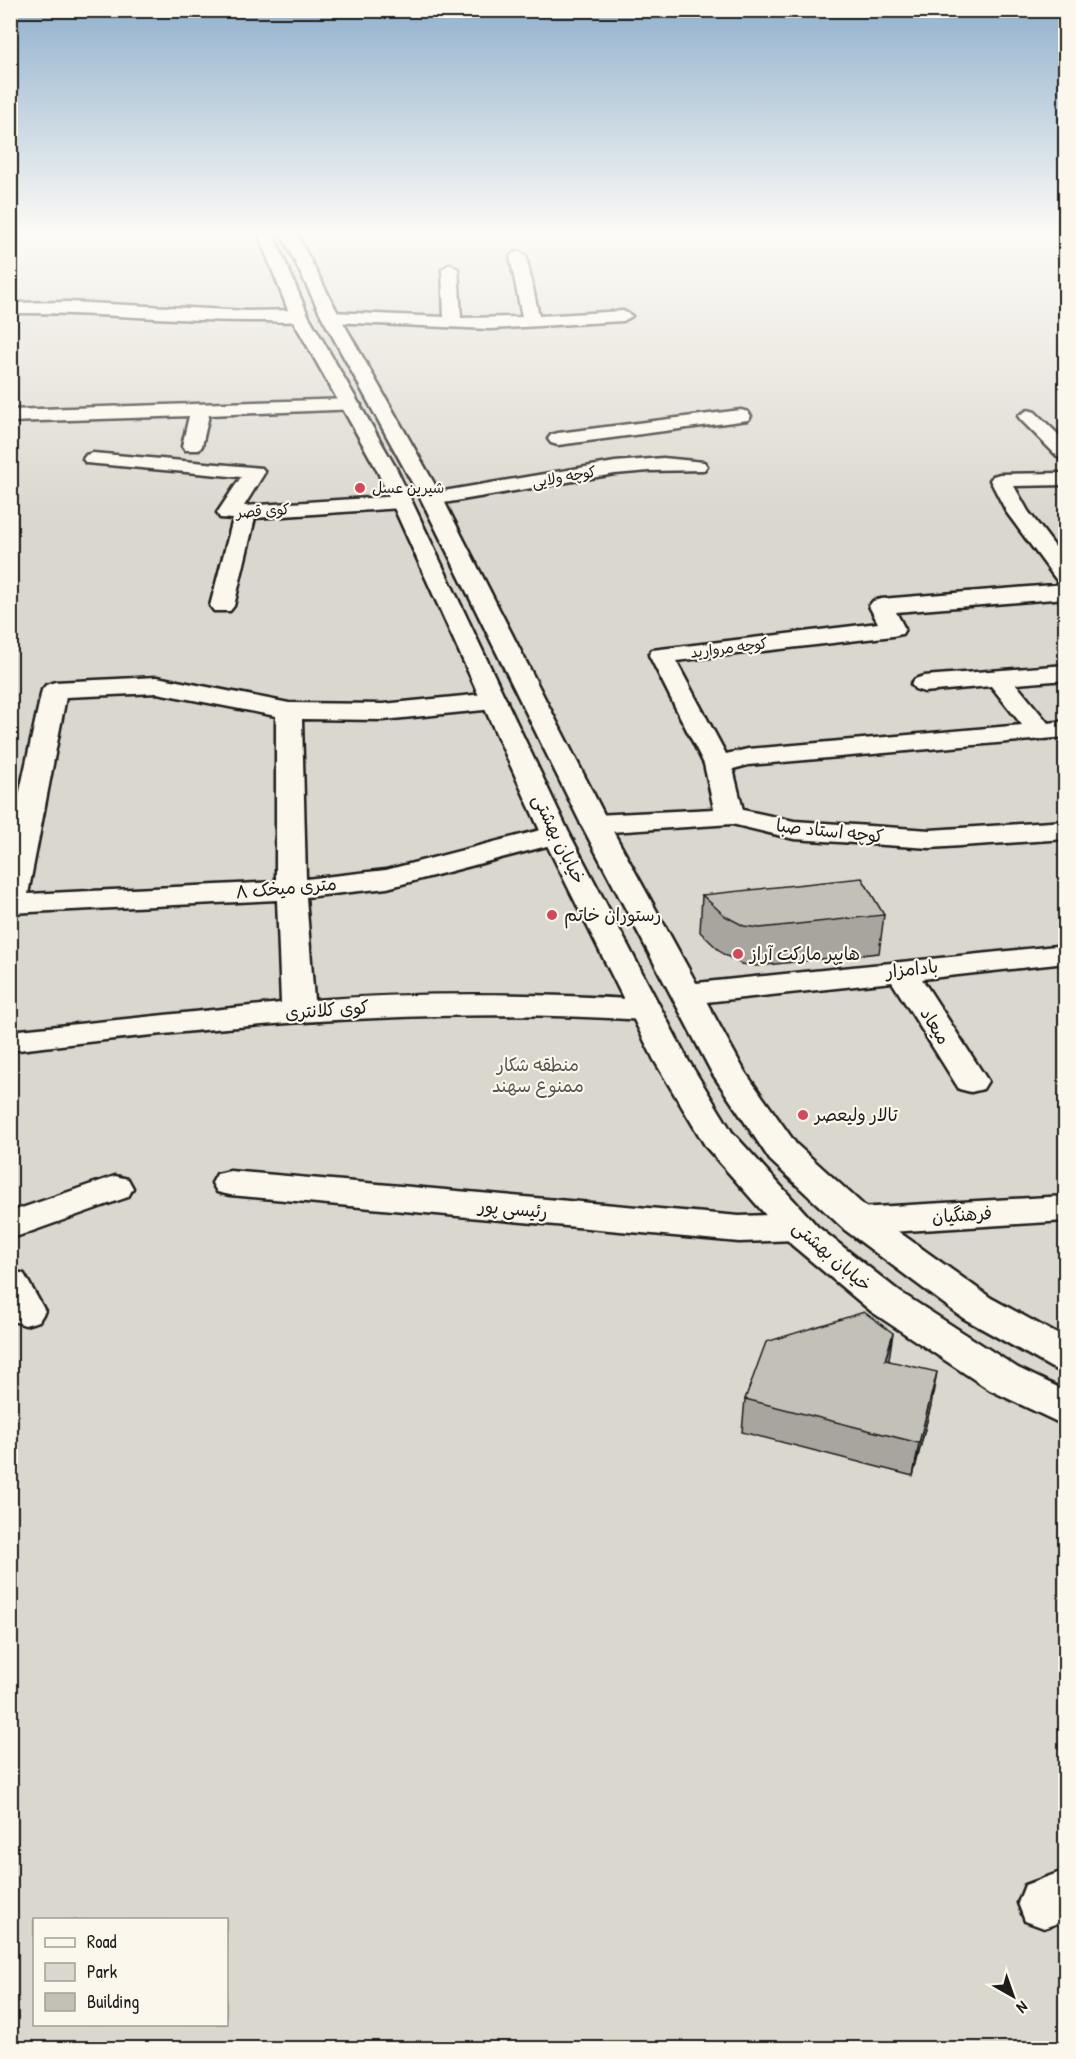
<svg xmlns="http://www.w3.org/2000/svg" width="1076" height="2059" font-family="'Patrick Hand','Playpen Sans Arabic',sans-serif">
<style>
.green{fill:#dad7ce;stroke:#7b7a75;stroke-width:1.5;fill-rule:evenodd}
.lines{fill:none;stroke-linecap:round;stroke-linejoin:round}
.minor-casing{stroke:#1c1c1c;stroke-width:5}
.major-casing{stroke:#1c1c1c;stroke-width:5}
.minor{fill:#fbf7ec;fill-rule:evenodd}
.major{fill:#fbf7ec;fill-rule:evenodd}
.wall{fill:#a8a59e;stroke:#1c1c1c;stroke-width:1.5}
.shaded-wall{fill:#888681;stroke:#1c1c1c;stroke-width:1.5}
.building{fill:#c3c0b8;stroke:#1c1c1c;stroke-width:1.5}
.poi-dot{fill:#d1495b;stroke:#fbf7ec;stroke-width:2}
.labels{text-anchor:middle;stroke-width:4.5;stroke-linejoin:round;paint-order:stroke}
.far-street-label{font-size:15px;fill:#1c1c1c;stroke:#fbf7ec}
.far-poi-label{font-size:15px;fill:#1c1c1c;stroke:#fbf7ec;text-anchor:start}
.street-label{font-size:18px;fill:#1c1c1c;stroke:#fbf7ec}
.poi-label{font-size:18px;fill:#1c1c1c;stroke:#fbf7ec;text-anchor:start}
.park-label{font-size:18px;fill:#555451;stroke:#fbf7ec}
</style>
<rect width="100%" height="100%" fill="#fbf7ec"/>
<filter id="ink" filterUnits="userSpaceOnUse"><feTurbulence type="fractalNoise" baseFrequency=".0167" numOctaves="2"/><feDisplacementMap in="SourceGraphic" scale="12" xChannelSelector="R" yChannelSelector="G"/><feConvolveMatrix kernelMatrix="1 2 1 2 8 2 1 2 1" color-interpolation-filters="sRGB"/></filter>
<g filter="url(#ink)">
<!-- green -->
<path class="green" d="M 11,231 L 1065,231 L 1065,2048 L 11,2048 ZM 34,1920 L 226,1920 L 226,2024 L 34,2024 Z"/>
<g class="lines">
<!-- minor casing -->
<g class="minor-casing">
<path id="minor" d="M 518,251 L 526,256 L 539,316 L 623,311 L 632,316 L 623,321 L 490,329 L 331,322 L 322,317 L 331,312 L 444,317 L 442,269 L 450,264 L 458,269 L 461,318 L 522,317 L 510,256 Z
M 68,302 L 248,311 L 299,310 L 308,315 C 300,325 275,321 264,321 C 179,322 95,312 10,313 L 10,303 Z
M 351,399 L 361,405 L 358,409 L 209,415 L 202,446 L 199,450 L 185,450 L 182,446 L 189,416 L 10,422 L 10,410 Z
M 741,410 L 748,412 L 751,416 L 748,420 L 558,445 L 551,443 L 548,439 L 551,435 L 558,433 Z
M 1028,410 L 1035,412 L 1066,442 L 1066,460 L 1059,458 L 1021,420 L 1018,416 Z
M 93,453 L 262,468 L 265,472 L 244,506 L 401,496 L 408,498 L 412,502 L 408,506 L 401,508 L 255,518 L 234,606 L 230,611 L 214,611 L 210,606 L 233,519 L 220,518 L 217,513 L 241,477 L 86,463 L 83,459 L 86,455 Z
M 663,458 L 704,462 L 707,466 L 704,470 L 649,471 L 615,474 L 432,505 L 425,503 L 421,499 L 425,495 L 432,493 L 615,462 Z
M 1066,473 L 1066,485 L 1014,486 L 1028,511 L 1066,561 L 1066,584 L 1058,582 L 1007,513 L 990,480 L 993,476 L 1000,474 Z
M 1066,584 L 1066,598 L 896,612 L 905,629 L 902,634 L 893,636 L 676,661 L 726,754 L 748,749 L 1022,725 L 991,686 L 924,692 L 915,689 L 911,684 L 915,679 L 924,676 L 1066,665 L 1066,680 L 1016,684 L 1048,723 L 1066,721 L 1066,737 L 748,765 L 733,769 L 743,810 L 794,821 L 930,830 L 1066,821 L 1066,839 L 930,848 L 794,839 L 732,824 L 595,833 L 585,830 L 581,824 L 585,818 L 595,815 L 714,809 L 704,764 L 649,655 L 652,650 L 878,623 L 869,606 L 873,601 L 881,599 Z
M 157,677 L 289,703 L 383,704 L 494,693 L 503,696 L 507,701 L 503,706 L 494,709 L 383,720 L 302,719 L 306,879 L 386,870 L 556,826 L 566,829 L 570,835 L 566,841 L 387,888 L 306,897 L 314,1000 C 424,992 534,993 645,1000 L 657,1003 L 661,1010 L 657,1017 L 645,1020 C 429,1006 225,1025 10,1051 L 10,1031 L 281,1003 L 277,900 L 10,913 L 10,837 L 42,690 L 46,685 L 55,682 ZM 157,693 L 276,716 L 276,882 L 28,894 L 66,697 Z
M 1066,945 L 1066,963 L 922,979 L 988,1081 L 983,1089 L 971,1092 L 959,1089 L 892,982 L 687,1004 L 676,1001 L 671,994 L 676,987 L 687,984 Z
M 230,1171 L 739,1216 L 797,1214 L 810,1218 L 816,1227 L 810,1236 L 797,1240 L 739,1242 L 230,1195 L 217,1192 L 212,1183 L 217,1174 Z
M 115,1176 L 128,1179 L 133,1188 L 128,1197 L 10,1239 L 10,1212 Z
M 1066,1196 L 1066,1221 L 858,1234 L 845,1230 L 839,1221 L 845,1212 L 858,1208 Z
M 10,1270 L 24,1274 L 45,1311 L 39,1321 L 25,1325 L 10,1320 Z
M 1066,1870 L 1066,1920 L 1044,1928 L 1025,1921 L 1018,1903 L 1025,1885 Z"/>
</g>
<!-- major casing -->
<g class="major-casing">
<path id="major" d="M 257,231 L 272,231 L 308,315 L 396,468 L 570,835 L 688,1060 L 732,1132 L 818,1227 L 900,1292 L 1018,1368 L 1066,1391 L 1066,1426 L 990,1390 L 872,1312 L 792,1245 L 706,1147 L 654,1060 L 542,835 L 376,468 L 290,315 Z
M 280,231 L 295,231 L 340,317 L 443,499 L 609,824 L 745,1072 L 796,1144 L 871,1212 L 991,1298 L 1066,1339 L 1066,1373 L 1052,1368 L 963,1318 L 845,1230 L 770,1160 L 712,1073 L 581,824 L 421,499 L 322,317 Z"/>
</g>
<!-- minor -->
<use href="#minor" class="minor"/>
<!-- major -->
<use href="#major" class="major"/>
</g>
<!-- wall -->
<path class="wall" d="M 702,895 L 884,915 L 879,953 L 757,966 L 741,964 L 723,954 L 700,932 Z
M 889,1360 L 931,1405 L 913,1476 L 742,1432 L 745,1399 Z"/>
<!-- shaded-wall -->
<path class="shaded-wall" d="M 893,1333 L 888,1366 L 885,1360 Z
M 937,1372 L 931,1405 L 913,1476 L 919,1443 Z"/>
<!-- building -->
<path class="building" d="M 862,878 L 884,915 L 760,928 L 744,926 L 725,916 L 702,895 Z
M 864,1312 L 893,1333 L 885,1360 L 937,1372 L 919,1443 L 745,1399 L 766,1342 Z"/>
</g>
<!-- sky -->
<linearGradient id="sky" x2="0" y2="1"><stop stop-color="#91b1cd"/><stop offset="0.45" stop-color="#fdfbf6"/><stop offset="1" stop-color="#fdfbf6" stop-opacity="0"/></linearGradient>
<rect width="1076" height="519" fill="url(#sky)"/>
<!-- markers -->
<g class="poi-dot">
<circle cx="360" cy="488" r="6"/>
<circle cx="552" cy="915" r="6"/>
<circle cx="738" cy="954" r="6"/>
<circle cx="803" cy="1115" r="6"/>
</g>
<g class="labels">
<!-- far-street labels -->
<g class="far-street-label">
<text transform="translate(564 477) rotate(-10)" y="5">کوچه ولایی</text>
<text transform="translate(263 511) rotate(-4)" y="5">کوی قصر</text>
<text transform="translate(729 648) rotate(-7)" y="5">کوچه مروارید</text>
</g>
<!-- far-poi labels -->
<g class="far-poi-label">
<text x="372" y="493">شیرین عسل</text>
</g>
<!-- street labels -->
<g class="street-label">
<text transform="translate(830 831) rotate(6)" y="6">کوچه استاد صبا</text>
<text transform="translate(559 839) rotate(64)" y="6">خیابان بهشتی</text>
<text transform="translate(286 888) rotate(-5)" y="6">۸ متری میخک</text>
<text transform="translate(912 969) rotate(-6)" y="6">بادامزار</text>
<text transform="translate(327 1010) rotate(-4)" y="6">کوی کلانتری</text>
<text transform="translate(935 1026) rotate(58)" y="6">میعاد</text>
<text transform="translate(513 1209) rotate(5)" y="6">رئیسی پور</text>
<text transform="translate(962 1215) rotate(-4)" y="6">فرهنگیان</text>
<text transform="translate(832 1256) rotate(41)" y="6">خیابان بهشتی</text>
</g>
<!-- poi labels -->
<g class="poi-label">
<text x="564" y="921">رستوران خاتم</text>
<text x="750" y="960">هایپر مارکت آراز</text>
<text x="815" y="1121">تالار ولیعصر</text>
</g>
<!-- park labels -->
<g class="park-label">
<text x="538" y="1071">منطقه شکار<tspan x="538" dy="21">ممنوع سهند</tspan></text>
</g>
</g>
<!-- margin -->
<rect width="1076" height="2059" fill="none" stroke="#fbf7ec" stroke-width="36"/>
<rect x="18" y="18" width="1040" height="2023" fill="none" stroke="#1c1c1c" stroke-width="2" filter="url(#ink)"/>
<!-- legend -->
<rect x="33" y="1918" width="195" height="108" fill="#fbf7ec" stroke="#a29f99" stroke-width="1.5"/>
<rect x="45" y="1938" width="30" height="9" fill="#fbf7ec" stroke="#a29f99" stroke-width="1.5"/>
<text x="87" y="1948" font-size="18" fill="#1c1c1c">Road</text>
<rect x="45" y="1963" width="30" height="18" fill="#dad7ce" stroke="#a29f99" stroke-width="1.5"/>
<text x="87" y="1978" font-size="18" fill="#1c1c1c">Park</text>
<rect x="45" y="1993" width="30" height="18" fill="#c3c0b8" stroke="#a29f99" stroke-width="1.5"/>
<text x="87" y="2008" font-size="18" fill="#1c1c1c">Building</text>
<!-- north arrow -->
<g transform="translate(1013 1996) rotate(140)" stroke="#fbf7ec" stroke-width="4.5" paint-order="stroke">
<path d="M0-4.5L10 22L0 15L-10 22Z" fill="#1c1c1c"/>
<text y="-9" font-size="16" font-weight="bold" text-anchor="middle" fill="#1c1c1c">N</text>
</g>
</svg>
